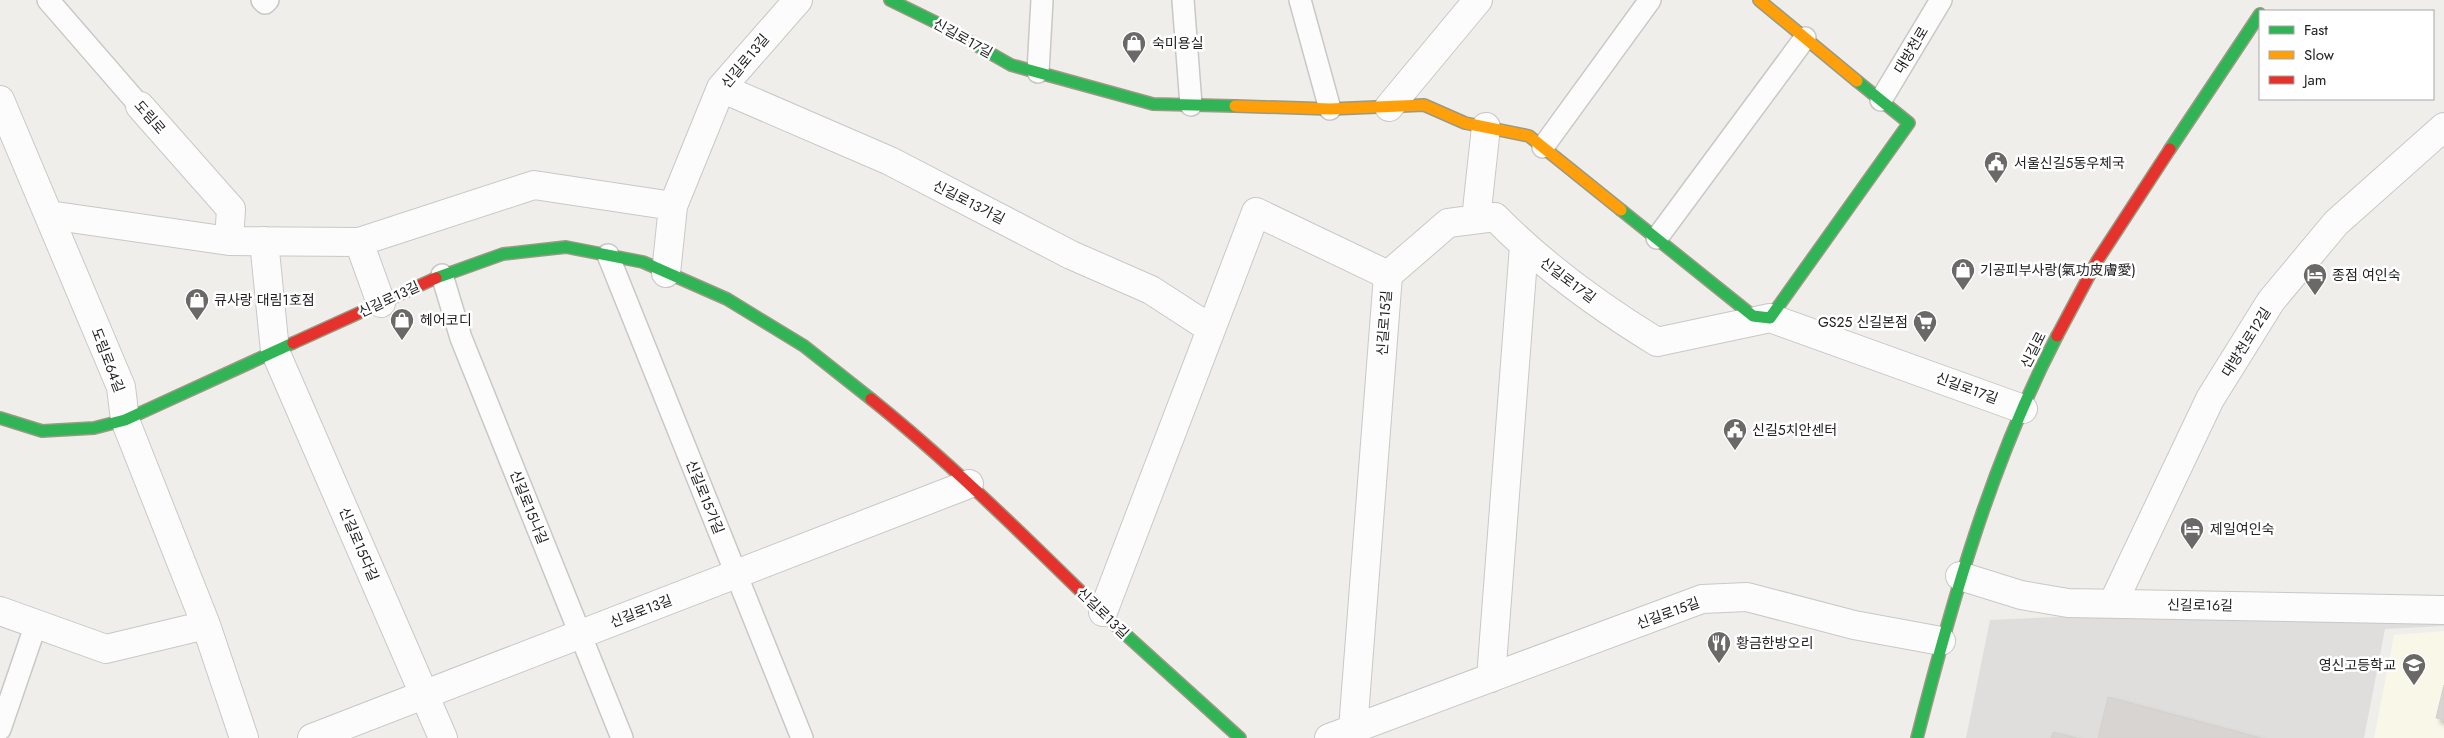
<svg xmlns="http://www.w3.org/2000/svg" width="2444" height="738" font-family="Jost,'Noto Sans KR',sans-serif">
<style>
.residential{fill:#dfdedc}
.education{fill:#f8f7e8}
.building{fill:#d7d4d2;stroke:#d3d0cc;filter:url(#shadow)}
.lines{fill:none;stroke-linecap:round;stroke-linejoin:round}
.lane-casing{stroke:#c9c8c7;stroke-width:24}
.street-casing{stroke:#c9c8c7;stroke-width:30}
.fast-casing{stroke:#999a82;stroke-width:14}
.slow-casing{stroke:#999a82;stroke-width:14}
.jam-casing{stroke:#999a82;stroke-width:14}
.lane{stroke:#fdfcfc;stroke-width:21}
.street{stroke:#fdfcfc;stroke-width:28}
.fast{stroke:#30b455;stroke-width:11}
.slow{stroke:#ff9f0a;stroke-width:11}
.jam{stroke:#e5322d;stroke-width:11}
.labels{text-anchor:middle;stroke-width:5;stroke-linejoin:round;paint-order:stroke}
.street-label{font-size:14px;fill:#222;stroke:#fff}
.poi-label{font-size:14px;fill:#222;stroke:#fff;text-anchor:start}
</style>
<defs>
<filter id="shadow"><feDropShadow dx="4.5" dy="4.5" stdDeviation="2.5" flood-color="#0004"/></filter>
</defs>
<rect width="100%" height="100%" fill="#f0eeeb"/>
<!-- residential -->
<path class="residential" d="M 2444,599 L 2444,626 L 2385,629 L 2364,738 L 1966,738 L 1990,620 Z"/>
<!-- education -->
<path class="education" d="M 2444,631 L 2444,738 L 2374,738 L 2394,635 Z"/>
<!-- building -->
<path class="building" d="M 2444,685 L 2444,720 L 2436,718 Z
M 2108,697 L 2261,738 L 2098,738 Z
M 2053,732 L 2077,738 L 2051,738 Z"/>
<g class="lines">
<!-- lane casing -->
<g class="lane-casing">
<path id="lane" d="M 48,0 L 140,106
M 262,0 L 265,3 L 268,0
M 1183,0 L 1191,105
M 1300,0 L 1330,109
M 1038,72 L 1042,0
M 1881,100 L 1941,0
M 1543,147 L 1650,0
M 1657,238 L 1805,38
M 608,255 L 802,738
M 442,275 L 461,338 L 622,738
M 0,729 L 36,624"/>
</g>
<!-- street casing -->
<g class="street-casing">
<path id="street" d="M 721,88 L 890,161 L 1071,255 L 1151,290 L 1211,329
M 0,100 L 121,387 L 125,420 L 206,625 L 244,738
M 140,106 L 231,209 L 229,241
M 1389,107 L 1478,0
M 49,215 L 229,241 L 359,242 L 534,185 L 673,206
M 1476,219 L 1486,127
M 264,241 L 275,351 L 443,738
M 359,242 L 381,303
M 666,273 L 673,206 L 721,88 L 798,0
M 1388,275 L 1448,223 L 1495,217 C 1542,265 1600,307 1657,342 L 1770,318 L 2023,409
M 1960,576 L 2021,595 L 2068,603 L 2444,610
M 2113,603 L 2210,399 L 2271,301 L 2336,223 L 2444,127
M 0,611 L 106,649 L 206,625
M 1103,612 L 1256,212 L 1388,275
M 1491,678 L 1524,246
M 1353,729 L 1388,275
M 312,738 L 969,484
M 1329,738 L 1702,599 L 1747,597 L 1854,625 L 1941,641"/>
</g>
<!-- fast casing -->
<g class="fast-casing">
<path id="fast" d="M 890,0 L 937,23 L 1011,65 L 1153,104 L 1235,106
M 2170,149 L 2260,14
M 1621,210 L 1753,316 L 1770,318 L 1909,123 L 1857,81
M 436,278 L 503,254 L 566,247 L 643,262 L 727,299 L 804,346 L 871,399
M 0,418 L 42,431 L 94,428 L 125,420 L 293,343
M 1114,624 L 1240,738
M 1917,738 C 1952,601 1991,463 2057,336"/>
</g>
<!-- slow casing -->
<g class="slow-casing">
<path id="slow" d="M 1759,0 L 1857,81
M 1235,106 L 1330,109 L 1424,105 L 1465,123 L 1529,136 L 1621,210"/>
</g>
<!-- jam casing -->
<g class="jam-casing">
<path id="jam" d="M 2057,336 L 2097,261 L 2170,149
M 293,343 L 436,278
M 871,399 C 957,468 1035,547 1114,624"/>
</g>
<!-- lane -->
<use href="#lane" class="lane"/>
<!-- street -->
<use href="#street" class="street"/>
<!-- fast -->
<use href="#fast" class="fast"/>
<!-- slow -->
<use href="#slow" class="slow"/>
<!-- jam -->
<use href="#jam" class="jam"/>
</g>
<!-- icons -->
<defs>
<g id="shop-pin" transform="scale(1.25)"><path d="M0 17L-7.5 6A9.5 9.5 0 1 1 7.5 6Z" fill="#6a6968" stroke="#fff"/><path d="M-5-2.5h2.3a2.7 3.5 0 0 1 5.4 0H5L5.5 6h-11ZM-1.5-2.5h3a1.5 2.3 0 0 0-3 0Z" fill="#fff"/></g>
<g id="civic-pin" transform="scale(1.25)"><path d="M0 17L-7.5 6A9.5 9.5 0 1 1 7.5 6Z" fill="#6a6968" stroke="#fff"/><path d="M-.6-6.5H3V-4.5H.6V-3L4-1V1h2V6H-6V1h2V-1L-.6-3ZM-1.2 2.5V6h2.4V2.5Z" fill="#fff"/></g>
<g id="hotel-pin" transform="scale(1.25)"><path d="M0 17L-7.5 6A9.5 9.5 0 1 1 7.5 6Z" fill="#6a6968" stroke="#fff"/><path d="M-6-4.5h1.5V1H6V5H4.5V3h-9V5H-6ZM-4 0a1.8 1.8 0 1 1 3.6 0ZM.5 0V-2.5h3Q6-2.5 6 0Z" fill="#fff"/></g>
<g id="supermarket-pin" transform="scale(1.25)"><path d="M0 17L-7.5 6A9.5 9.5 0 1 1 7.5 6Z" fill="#6a6968" stroke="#fff"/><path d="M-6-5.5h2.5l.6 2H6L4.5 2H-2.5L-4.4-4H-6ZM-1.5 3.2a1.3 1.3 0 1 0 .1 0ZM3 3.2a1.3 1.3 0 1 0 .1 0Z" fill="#fff"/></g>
<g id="restaurant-pin" transform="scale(1.25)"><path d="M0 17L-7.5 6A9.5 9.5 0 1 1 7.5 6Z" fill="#6a6968" stroke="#fff"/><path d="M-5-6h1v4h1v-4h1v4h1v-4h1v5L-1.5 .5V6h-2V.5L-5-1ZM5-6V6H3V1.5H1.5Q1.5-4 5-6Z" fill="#fff"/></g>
<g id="school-pin" transform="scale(1.25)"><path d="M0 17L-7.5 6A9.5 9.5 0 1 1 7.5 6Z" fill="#6a6968" stroke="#fff"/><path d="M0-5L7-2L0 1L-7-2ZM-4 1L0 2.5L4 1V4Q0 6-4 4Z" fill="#fff"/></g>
</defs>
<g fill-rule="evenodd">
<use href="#shop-pin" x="1134" y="43"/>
<use href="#civic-pin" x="1996" y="163"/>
<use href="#shop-pin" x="1963" y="270"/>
<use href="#hotel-pin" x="2315" y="275"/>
<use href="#shop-pin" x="197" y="300"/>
<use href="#shop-pin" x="402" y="320"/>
<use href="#supermarket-pin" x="1925" y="322"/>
<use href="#civic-pin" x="1735" y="430"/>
<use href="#hotel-pin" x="2192" y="529"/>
<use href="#restaurant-pin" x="1719" y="643"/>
<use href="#school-pin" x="2414" y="665"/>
</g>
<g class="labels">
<!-- street labels -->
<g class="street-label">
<text transform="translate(963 38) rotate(29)" y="5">신길로17길</text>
<text transform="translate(1911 50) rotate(-59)" y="5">대방천로</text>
<text transform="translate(745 61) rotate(-50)" y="5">신길로13길</text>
<text transform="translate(150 117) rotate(49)" y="5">도림로</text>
<text transform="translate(969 202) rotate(27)" y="5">신길로13가길</text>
<text transform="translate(1568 280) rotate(37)" y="5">신길로17길</text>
<text transform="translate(389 299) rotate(-25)" y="5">신길로13길</text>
<text transform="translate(1384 323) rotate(-86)" y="5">신길로15길</text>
<text transform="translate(2246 342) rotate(-58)" y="5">대방천로12길</text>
<text transform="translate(2033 350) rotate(-63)" y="5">신길로</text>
<text transform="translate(108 360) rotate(69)" y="5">도림로64길</text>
<text transform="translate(1967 388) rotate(20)" y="5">신길로17길</text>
<text transform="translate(705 497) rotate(68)" y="5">신길로15가길</text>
<text transform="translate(529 507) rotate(68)" y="5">신길로15나길</text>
<text transform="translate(359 544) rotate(67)" y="5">신길로15다길</text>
<text transform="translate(2200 605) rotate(1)" y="5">신길로16길</text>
<text transform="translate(641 611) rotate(-21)" y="5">신길로13길</text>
<text transform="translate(1103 613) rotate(44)" y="5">신길로13길</text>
<text transform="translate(1668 613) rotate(-20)" y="5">신길로15길</text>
</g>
<!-- poi labels -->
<g class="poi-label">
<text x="1152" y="48">숙미용실</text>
<text x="2014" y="168">서울신길5동우체국</text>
<text x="1980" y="275">기공피부사랑(氣功皮膚愛)</text>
<text x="2332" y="280">종점 여인숙</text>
<text x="214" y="305">큐사랑 대림1호점</text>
<text x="420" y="325">헤어코디</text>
<text x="1908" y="327" text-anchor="end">GS25 신길본점</text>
<text x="1752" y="435">신길5치안센터</text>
<text x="2210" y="534">제일여인숙</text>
<text x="1736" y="648">황금한방오리</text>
<text x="2396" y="670" text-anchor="end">영신고등학교</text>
</g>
</g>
<!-- legend -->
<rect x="2259" y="10" width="175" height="90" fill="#ffffff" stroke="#a7a7a7"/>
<rect x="2269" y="26" width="25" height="8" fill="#30b455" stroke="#a7a7a7"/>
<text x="2304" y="35" font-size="15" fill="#222222">Fast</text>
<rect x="2269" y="51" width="25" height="8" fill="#ff9f0a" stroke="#a7a7a7"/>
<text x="2304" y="60" font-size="15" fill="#222222">Slow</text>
<rect x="2269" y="76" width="25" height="8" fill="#e5322d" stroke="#a7a7a7"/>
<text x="2304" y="85" font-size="15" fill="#222222">Jam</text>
</svg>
